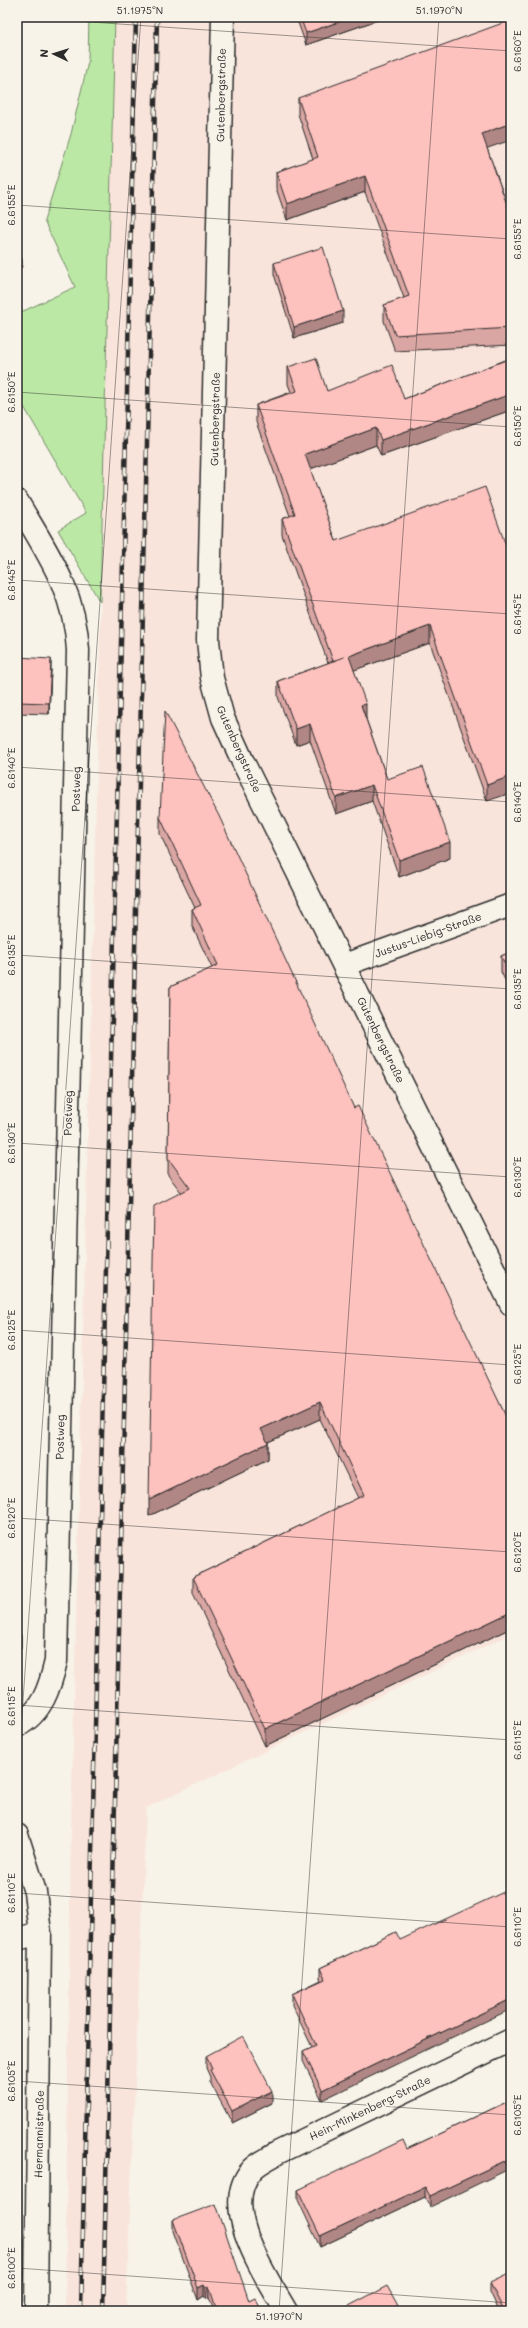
<svg xmlns="http://www.w3.org/2000/svg" width="528" height="2328" font-family="Mali,sans-serif">
<style>
.built{fill:#f9e4db}
.green{fill:#bce8a5;stroke:#748a68}
.lines{fill:none;stroke-linecap:round;stroke-linejoin:round}
.minor-casing{stroke:#2b2b2b;stroke-width:25}
.minor{stroke:#f7f3e8;stroke-width:22}
.rail-casing{stroke:#2b2b2b;stroke-width:4.5}
.rail{stroke:#f7f3e8;stroke-width:3;stroke-dasharray:9;stroke-linecap:butt}
.wall{fill:#daa6a3;stroke:#2b2b2b}
.shaded-wall{fill:#b18785;stroke:#2b2b2b}
.building{fill:#fdc1be;stroke:#2b2b2b}
.ticks{fill:none;stroke:#2b2b2b;stroke-width:1;stroke-opacity:0.45}
.labels{text-anchor:middle;stroke-width:3.5;stroke-linejoin:round;paint-order:stroke}
.street-label{font-size:11px;fill:#2b2b2b;stroke:#f7f3e8}
.neatline{fill:none;stroke:#2b2b2b;stroke-width:1.5}
.ticks-label{font-size:10px;text-anchor:middle;fill:#2b2b2b}
</style>
<rect width="100%" height="100%" fill="#f7f3e8"/>
<filter id="ink" filterUnits="userSpaceOnUse"><feTurbulence type="fractalNoise" baseFrequency=".025" numOctaves="2"/><feDisplacementMap in="SourceGraphic" scale="8" xChannelSelector="R" yChannelSelector="G"/><feConvolveMatrix kernelMatrix="1 2 1 2 8 2 1 2 1" color-interpolation-filters="sRGB"/></filter>
<g filter="url(#ink)">
<!-- built -->
<path class="built" d="M 115,17 L 511,17 L 511,1634 L 146,1808 L 126,2311 L 65,2311 L 71,1828 Z"/>
<!-- green -->
<path class="green" d="M 89,17 L 115,17 L 100,602 L 58,530 L 86,513 L 17,395 L 17,314 L 75,287 L 44,221 L 71,134 L 88,62 Z"/>
<g class="lines">
<!-- minor casing -->
<g class="minor-casing">
<path id="minor" d="M 223,17 L 208,640 L 212,678 L 223,718 L 243,762 L 511,1304
M 17,501 C 46,551 75,590 78,650 L 56,1661 C 50,1687 42,1713 17,1726
M 344,965 L 511,905
M 17,1835 L 35,1892 L 40,1933 L 36,2311
M 17,1939 L 40,1933
M 286,2311 C 266,2276 218,2207 252,2170 C 258,2163 270,2158 277,2153 L 511,2040"/>
</g>
<!-- minor -->
<use href="#minor" class="minor"/>
<!-- rail casing -->
<g class="rail-casing">
<path id="rail" d="M 81,2311 L 136,17
M 103,2311 L 157,17"/>
</g>
<!-- rail -->
<use href="#rail" class="rail"/>
</g>
<!-- wall -->
<path class="wall" d="M 296,17 L 386,17 L 306,45 Z
M 298,98 L 487,148 L 511,216 L 511,345 L 395,351 L 384,321 L 384,305 L 404,298 L 365,192 L 287,220 L 276,188 L 276,172 L 313,159 L 298,114 Z
M 274,263 L 343,323 L 294,338 L 274,274 Z
M 511,358 L 511,410 L 381,456 L 376,445 L 310,469 L 336,541 L 511,560 L 487,801 L 430,643 L 354,670 L 366,719 L 387,779 L 450,858 L 399,877 L 372,801 L 336,814 L 310,740 L 296,745 L 278,697 L 278,681 L 328,663 L 282,535 L 282,519 L 290,516 L 256,422 L 256,405 L 291,392 L 288,384 L 288,367 L 327,391 L 404,399 Z
M 17,657 L 51,670 L 49,714 L 17,713 Z
M 160,817 L 354,1108 L 511,1427 L 511,1628 L 265,1746 L 193,1593 L 193,1577 L 358,1498 L 320,1419 L 268,1442 L 268,1459 L 149,1516 L 181,1192 L 168,1175 L 170,987 L 212,968 L 192,926 L 192,909 L 195,908 L 160,834 Z
M 511,952 L 511,992 L 501,972 L 501,956 Z
M 396,1932 L 322,2100 L 303,2061 L 303,2051 L 312,2047 L 292,2005 L 292,1994 L 321,1980 L 320,1978 L 320,1968 Z
M 206,2056 L 272,2103 L 232,2123 L 210,2082 L 210,2077 L 206,2068 Z
M 511,2100 L 430,2207 L 425,2197 L 320,2247 L 298,2200 L 298,2190 L 407,2149 Z
M 173,2220 L 249,2301 L 262,2311 L 214,2311 L 209,2298 L 206,2299 L 204,2296 L 198,2300 L 173,2231 Z
M 490,2283 L 511,2311 L 499,2311 L 490,2292 Z"/>
<!-- shaded-wall -->
<path class="shaded-wall" d="M 353,17 L 386,17 L 306,45 L 306,33 Z
M 511,123 L 511,140 L 482,150 L 482,134 Z
M 365,176 L 365,192 L 287,220 L 287,204 Z
M 22,260 L 22,267 L 17,269 L 17,263 Z
M 343,311 L 343,323 L 294,338 L 294,327 Z
M 511,394 L 511,410 L 381,456 L 381,440 Z
M 376,428 L 376,445 L 305,471 L 305,454 Z
M 430,626 L 430,643 L 349,672 L 349,656 Z
M 51,659 L 51,670 L 49,714 L 49,703 Z
M 366,704 L 366,720 L 361,705 Z
M 310,724 L 310,740 L 296,745 L 296,729 Z
M 511,776 L 511,793 L 487,801 L 487,785 Z
M 372,785 L 372,801 L 336,814 L 336,798 Z
M 450,842 L 450,858 L 399,877 L 399,860 Z
M 320,1402 L 320,1419 L 261,1445 L 261,1429 Z
M 268,1443 L 268,1459 L 149,1516 L 149,1500 Z
M 511,1612 L 511,1628 L 265,1746 L 265,1729 Z
M 21,1636 L 21,1648 L 17,1650 L 17,1638 Z
M 511,1999 L 511,2009 L 322,2100 L 322,2090 Z
M 272,2091 L 272,2103 L 232,2123 L 232,2111 Z
M 511,2158 L 511,2168 L 430,2207 L 430,2196 Z
M 425,2187 L 425,2197 L 320,2247 L 320,2236 Z
M 204,2285 L 204,2296 L 198,2300 L 198,2288 Z
M 209,2286 L 209,2298 L 206,2299 L 206,2288 Z"/>
<!-- building -->
<path class="building" d="M 300,17 L 353,17 L 306,33 Z
M 511,20 L 511,123 L 482,134 L 511,216 L 511,328 L 395,335 L 384,305 L 409,296 L 365,176 L 287,204 L 276,172 L 318,157 L 298,98 Z
M 323,247 L 343,311 L 294,327 L 274,263 Z
M 17,249 L 22,260 L 17,263 Z
M 316,358 L 327,391 L 392,365 L 404,399 L 511,358 L 511,394 L 381,440 L 376,428 L 305,454 L 336,541 L 485,487 L 511,560 L 511,776 L 487,785 L 430,626 L 349,656 L 366,704 L 361,705 L 387,779 L 423,767 L 450,842 L 399,860 L 372,785 L 336,798 L 310,724 L 296,729 L 278,681 L 344,657 L 333,661 L 282,519 L 295,514 L 256,405 L 297,391 L 288,367 Z
M 17,657 L 51,659 L 49,703 L 17,702 Z
M 165,711 L 219,816 L 354,1108 L 358,1106 L 511,1427 L 511,1612 L 265,1729 L 193,1577 L 364,1495 L 320,1402 L 261,1429 L 268,1443 L 149,1500 L 154,1206 L 190,1188 L 168,1158 L 170,987 L 218,965 L 192,909 L 201,905 L 160,817 Z
M 511,952 L 511,976 L 501,956 Z
M 17,1628 L 21,1636 L 17,1638 Z
M 506,1891 L 510,1899 L 511,1898 L 511,1999 L 322,2090 L 303,2051 L 316,2045 L 292,1994 L 325,1979 L 320,1968 L 396,1932 L 400,1940 Z
M 243,2036 L 272,2091 L 232,2111 L 210,2070 L 212,2069 L 206,2056 Z
M 511,2100 L 511,2158 L 430,2196 L 425,2187 L 320,2236 L 298,2190 L 403,2140 L 407,2149 Z
M 216,2204 L 249,2301 L 255,2298 L 262,2311 L 218,2311 L 216,2308 L 209,2286 L 206,2288 L 204,2285 L 198,2288 L 173,2220 Z
M 511,2273 L 511,2311 L 504,2311 L 490,2283 Z
M 387,2286 L 401,2311 L 346,2311 L 345,2308 Z"/>
</g>
<!-- ticks -->
<path class="ticks" d="M 18,17 L 511,51M 17,205 L 511,239M 17,392 L 511,427M 17,580 L 511,614M 17,767 L 511,802M 17,955 L 511,989M 17,1143 L 511,1177M 17,1330 L 511,1365M 17,1518 L 511,1552M 17,1705 L 511,1740M 17,1786 L 141,17M 17,1893 L 511,1927M 17,2081 L 511,2115M 17,2268 L 511,2303M 279,2311 L 439,17"/>
<g class="labels">
<!-- street labels -->
<g class="street-label">
<text transform="translate(221 95) rotate(-89)" y="4">Gutenbergstraße</text>
<text transform="translate(215 419) rotate(-89)" y="4">Gutenbergstraße</text>
<text transform="translate(239 749) rotate(66)" y="4">Gutenbergstraße</text>
<text transform="translate(76 789) rotate(-89)" y="4">Postweg</text>
<text transform="translate(428 935) rotate(-20)" y="4">Justus-Liebig-Straße</text>
<text transform="translate(381 1040) rotate(64)" y="4">Gutenbergstraße</text>
<text transform="translate(68 1113) rotate(-89)" y="4">Postweg</text>
<text transform="translate(60 1437) rotate(-89)" y="4">Postweg</text>
<text transform="translate(370 2108) rotate(-26)" y="4">Hein-Minkenberg-Straße</text>
<text transform="translate(39 2134) rotate(-89)" y="4">Hermannistraße</text>
</g>
</g>
<!-- margin -->
<rect width="528" height="2328" fill="none" stroke="#f7f3e8" stroke-width="44"/>
<!-- north arrow -->
<g transform="translate(54 54) rotate(274)" stroke="#f7f3e8" stroke-width="3" paint-order="stroke">
<path d="M0-3L7 15L0 10L-7 15Z" fill="#2b2b2b"/>
<text y="-6" font-size="11" font-weight="bold" text-anchor="middle" fill="#2b2b2b">N</text>
</g>
<rect x="22" y="22" width="484" height="2284" class="neatline"/>
<g class="ticks-label">
<text x="140" y="14">51.1975°N</text>
<text x="439" y="14">51.1970°N</text>
<text transform="translate(517 51) rotate(-90)" y="4">6.6160°E</text>
<text transform="translate(11 205) rotate(-90)" y="4">6.6155°E</text>
<text transform="translate(517 239) rotate(-90)" y="4">6.6155°E</text>
<text transform="translate(11 392) rotate(-90)" y="4">6.6150°E</text>
<text transform="translate(517 426) rotate(-90)" y="4">6.6150°E</text>
<text transform="translate(11 580) rotate(-90)" y="4">6.6145°E</text>
<text transform="translate(517 614) rotate(-90)" y="4">6.6145°E</text>
<text transform="translate(11 768) rotate(-90)" y="4">6.6140°E</text>
<text transform="translate(517 802) rotate(-90)" y="4">6.6140°E</text>
<text transform="translate(11 955) rotate(-90)" y="4">6.6135°E</text>
<text transform="translate(517 989) rotate(-90)" y="4">6.6135°E</text>
<text transform="translate(11 1143) rotate(-90)" y="4">6.6130°E</text>
<text transform="translate(517 1177) rotate(-90)" y="4">6.6130°E</text>
<text transform="translate(11 1330) rotate(-90)" y="4">6.6125°E</text>
<text transform="translate(517 1364) rotate(-90)" y="4">6.6125°E</text>
<text transform="translate(11 1518) rotate(-90)" y="4">6.6120°E</text>
<text transform="translate(517 1552) rotate(-90)" y="4">6.6120°E</text>
<text transform="translate(11 1706) rotate(-90)" y="4">6.6115°E</text>
<text transform="translate(517 1740) rotate(-90)" y="4">6.6115°E</text>
<text transform="translate(11 1893) rotate(-90)" y="4">6.6110°E</text>
<text transform="translate(517 1927) rotate(-90)" y="4">6.6110°E</text>
<text transform="translate(11 2081) rotate(-90)" y="4">6.6105°E</text>
<text transform="translate(517 2115) rotate(-90)" y="4">6.6105°E</text>
<text transform="translate(11 2268) rotate(-90)" y="4">6.6100°E</text>
<text x="279" y="2320">51.1970°N</text>
</g>
</svg>
